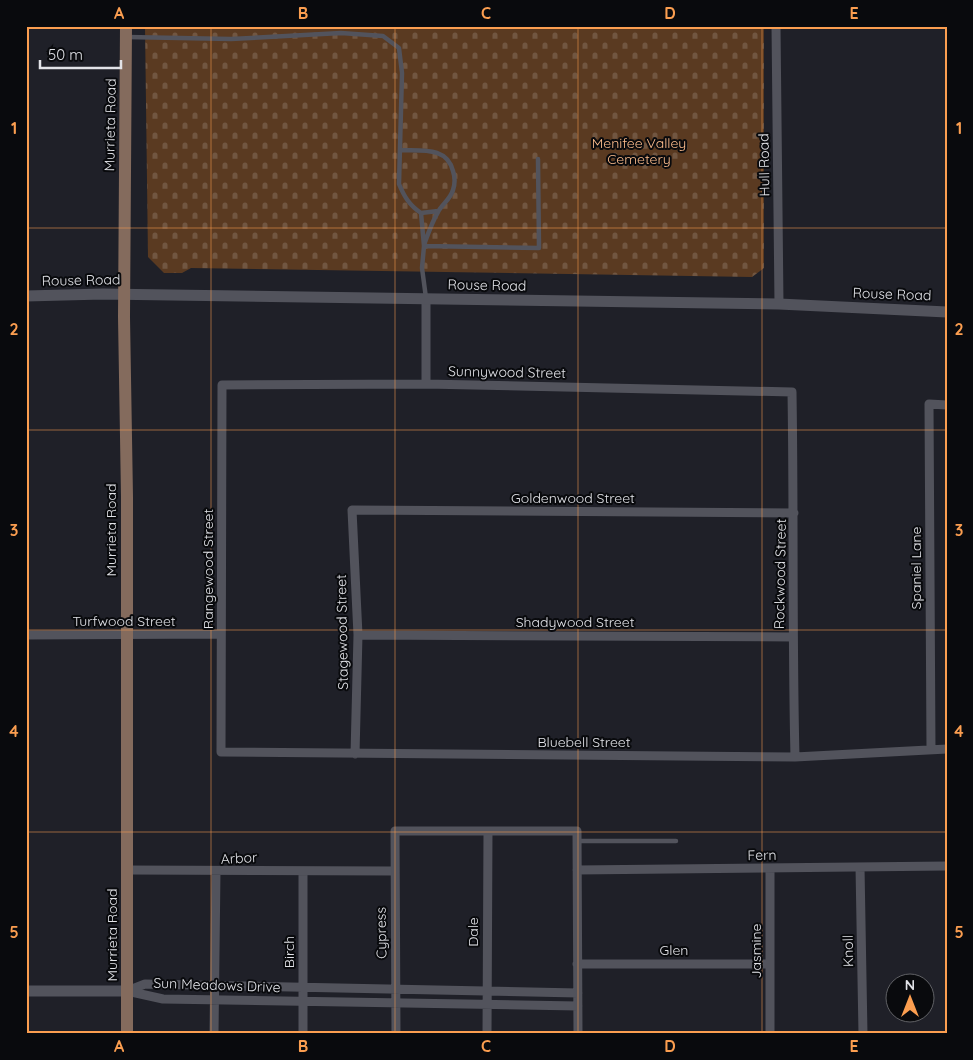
<svg xmlns="http://www.w3.org/2000/svg" width="973" height="1060" font-family="Quicksand,sans-serif">
<style>
.cemetery{fill:url(#cemetery-stones)}
.lines{fill:none;stroke-linecap:round;stroke-linejoin:round}
.service{stroke:#52535c;stroke-width:4.5}
.minor{stroke:#52535c;stroke-width:9}
.tertiary{stroke:#52535c;stroke-width:11}
.secondary{stroke:#846b5d;stroke-width:12}
.grid{fill:none;stroke:#fb9e50;stroke-width:1;stroke-opacity:0.55}
.labels{text-anchor:middle;stroke-width:4;stroke-linejoin:round;paint-order:stroke}
.street-label{font-size:14px;fill:#e2e3e8;stroke:#090a0d}
.park-label{font-size:14px;fill:#fdbd8d;stroke:#090a0d}
.neatline{fill:none;stroke:#fb9e50;stroke-width:2}
.grid-label{font-size:16px;text-anchor:middle;font-weight:bold;fill:#fb9e50}
</style>
<defs>
<pattern id="cemetery-stones" width="16" height="16" patternUnits="userSpaceOnUse" patternTransform="scale(1.25)"><rect width="16" height="16" fill="#5a3a21"/><path d="M2 7V4a2 2 0 0 1 4 0v3zM10 15v-3a2 2 0 0 1 4 0v3z" fill="#715641"/></pattern>
</defs>
<rect width="100%" height="100%" fill="#1f2028"/>
<!-- cemetery -->
<path class="cemetery" d="M 145,26 L 764,26 L 764,268 L 752,277 L 191,268 L 182,273 L 164,273 L 148,257 Z"/>
<g class="lines">
<!-- service -->
<path class="service" d="M 127,37 L 231,39 L 341,33 L 383,36 L 399,48 L 402,73 L 399,184 C 404,196 409,205 421,213 L 424,246 L 422,268 L 426,298
M 400,150 C 421,151 447,146 453,171 C 455,177 455,184 453,190 C 450,200 442,204 438,212 C 432,222 428,234 424,245
M 421,213 L 438,211
M 424,246 L 539,248 L 538,159
M 577,841 L 676,841"/>
<!-- minor -->
<path class="minor" d="M 776,26 L 779,304
M 426,384 L 426,299
M 26,635 L 221,634
M 358,635 L 793,637
M 931,749 L 929,404 L 947,405
M 355,754 L 358,635 L 352,510 L 794,513
M 795,757 C 792,635 794,514 792,392 L 426,384 L 222,385 L 221,752 L 795,757 L 947,749
M 860,867 L 863,1034
M 127,870 L 395,871
M 577,870 L 947,866
M 577,964 L 770,964
M 127,991 L 145,984 L 578,993
M 127,991 L 163,999 L 578,1006
M 214,1034 L 216,871
M 303,1034 L 303,871
M 396,1034 L 395,831 L 577,831 L 578,1034
M 487,1034 L 488,831
M 770,1034 L 770,868"/>
<!-- tertiary -->
<path class="tertiary" d="M 26,296 L 103,294 L 779,304 L 947,312
M 26,991 L 127,991"/>
<!-- secondary -->
<path class="secondary" d="M 126,26 L 124,317 L 127,497 L 127,1034"/>
</g>
<!-- grid -->
<path class="grid" d="M 211,26 L 211,1034M 395,26 L 395,1034M 578,26 L 578,1034M 762,26 L 762,1034M 26,228 L 947,228M 26,430 L 947,430M 26,630 L 947,630M 26,832 L 947,832"/>
<g class="labels">
<!-- street labels -->
<g class="street-label">
<text transform="translate(110 125) rotate(-89)" y="5">Murrieta Road</text>
<text transform="translate(764 165) rotate(-91)" y="5">Hull Road</text>
<text transform="translate(81 280) rotate(-1)" y="5">Rouse Road</text>
<text transform="translate(487 285) rotate(1)" y="5">Rouse Road</text>
<text transform="translate(892 294) rotate(2)" y="5">Rouse Road</text>
<text transform="translate(507 372) rotate(1)" y="5">Sunnywood Street</text>
<text x="573" y="503">Goldenwood Street</text>
<text transform="translate(111 530) rotate(-90)" y="5">Murrieta Road</text>
<text transform="translate(916 568) rotate(-90)" y="5">Spaniel Lane</text>
<text transform="translate(208 569) rotate(-90)" y="5">Rangewood Street</text>
<text transform="translate(780 574) rotate(-89)" y="5">Rockwood Street</text>
<text x="124" y="626">Turfwood Street</text>
<text x="575" y="627">Shadywood Street</text>
<text transform="translate(342 632) rotate(-91)" y="5">Stagewood Street</text>
<text x="584" y="747">Bluebell Street</text>
<text transform="translate(762 855) rotate(-1)" y="5">Fern</text>
<text transform="translate(239 858) rotate(-3)" y="5">Arbor</text>
<text transform="translate(473 932) rotate(-90)" y="5">Dale</text>
<text transform="translate(381 933) rotate(-91)" y="5">Cypress</text>
<text transform="translate(112 935) rotate(-90)" y="5">Murrieta Road</text>
<text x="674" y="955">Glen</text>
<text transform="translate(756 951) rotate(-90)" y="5">Jasmine</text>
<text transform="translate(848 951) rotate(-91)" y="5">Knoll</text>
<text transform="translate(289 952) rotate(-90)" y="5">Birch</text>
<text transform="translate(217 985) rotate(2)" y="5">Sun Meadows Drive</text>
</g>
<!-- park labels -->
<g class="park-label">
<text x="639" y="148">Menifee Valley<tspan x="639" dy="16">Cemetery</tspan></text>
</g>
</g>
<!-- border -->
<rect width="973" height="1060" fill="none" stroke="#090a0d" stroke-width="55"/>
<!-- north arrow -->
<g transform="translate(910 998)"><circle r="24" fill="#090a0d" stroke="#606165"/>
<path d="M0-4L9 19L0 12L-9 19Z" fill="#fb9e50"/>
<text y="-8" font-size="14" font-weight="bold" text-anchor="middle" fill="#e2e3e8">N</text>
</g>
<!-- scale -->
<path d="M40 60v8h81v-8" fill="none" stroke="#e2e3e8" stroke-width="2.5"/>
<text x="48" y="60" font-size="15" fill="#e2e3e8" stroke="#090a0d" stroke-width="4" paint-order="stroke">50 m</text>
<rect x="28" y="28" width="918" height="1004" class="neatline"/>
<g class="grid-label">
<text x="119" y="19">A</text>
<text x="303" y="19">B</text>
<text x="486" y="19">C</text>
<text x="670" y="19">D</text>
<text x="854" y="19">E</text>
<text x="14" y="134">1</text>
<text x="959" y="134">1</text>
<text x="14" y="335">2</text>
<text x="959" y="335">2</text>
<text x="14" y="536">3</text>
<text x="959" y="536">3</text>
<text x="14" y="737">4</text>
<text x="959" y="737">4</text>
<text x="14" y="938">5</text>
<text x="959" y="938">5</text>
<text x="119" y="1052">A</text>
<text x="303" y="1052">B</text>
<text x="486" y="1052">C</text>
<text x="670" y="1052">D</text>
<text x="854" y="1052">E</text>
</g>
</svg>
